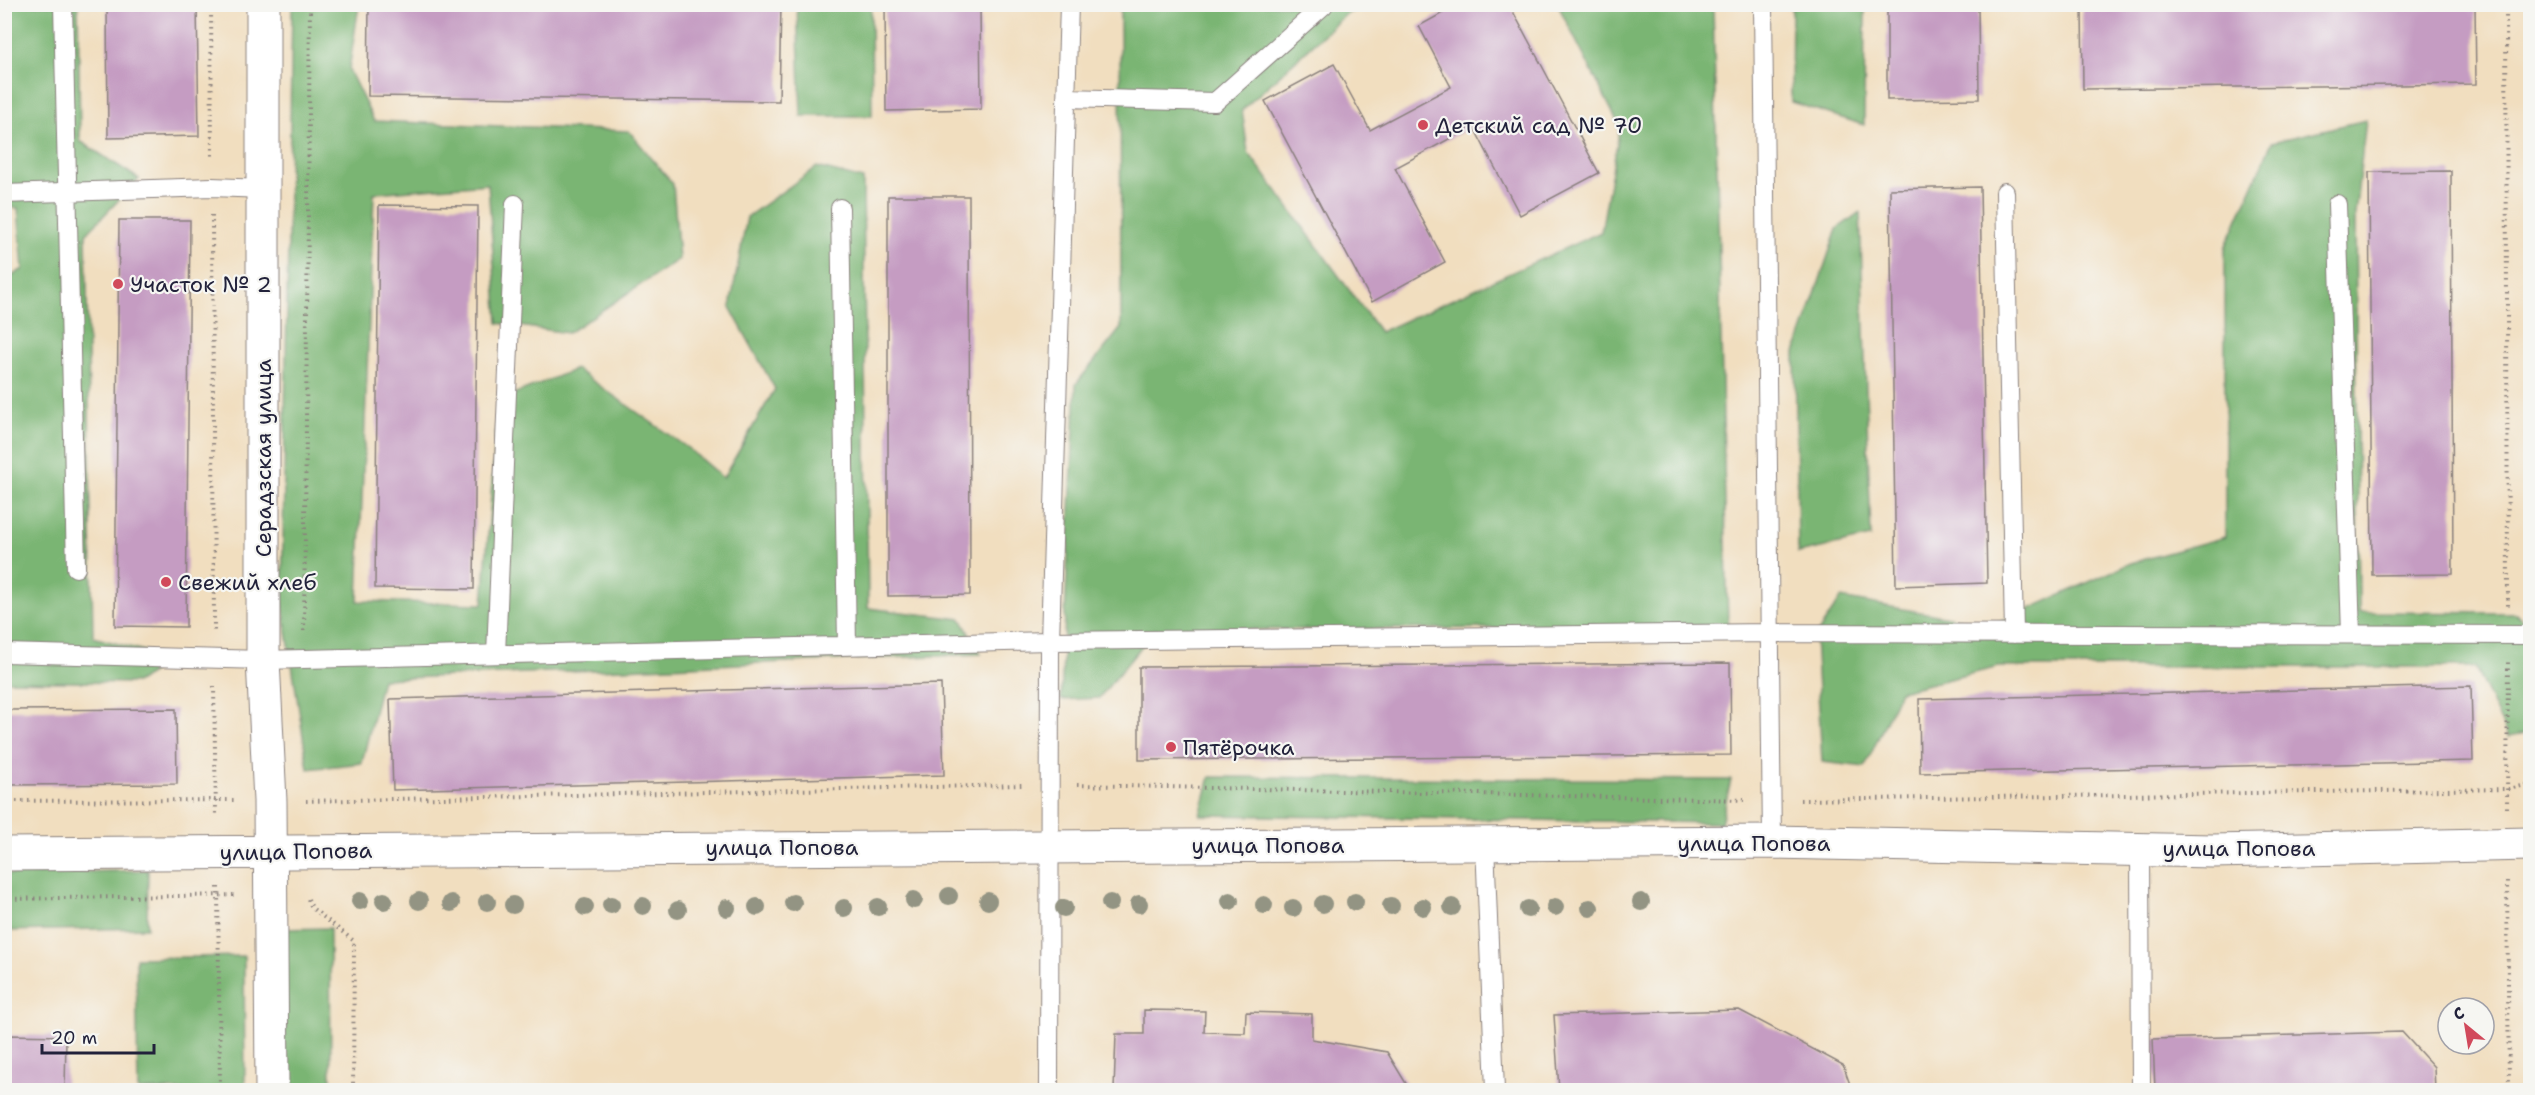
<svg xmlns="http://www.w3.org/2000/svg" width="2535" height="1095" font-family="'Shantell Sans',sans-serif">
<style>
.forest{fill:#7ab573;stroke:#4e6c57;stroke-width:1.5}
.building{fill:#c59cc2}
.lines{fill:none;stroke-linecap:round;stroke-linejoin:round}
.lane-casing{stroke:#8a807d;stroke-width:20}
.street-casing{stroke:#8a807d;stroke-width:35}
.path{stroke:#8a807d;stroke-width:4;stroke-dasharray:1.5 4.5;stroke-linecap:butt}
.lane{stroke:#fff;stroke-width:18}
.street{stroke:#fff;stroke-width:33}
.tree{fill:#939483}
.poi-dot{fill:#d1495b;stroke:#f6f6f2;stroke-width:2}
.labels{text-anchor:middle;stroke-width:4.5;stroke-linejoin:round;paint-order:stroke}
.poi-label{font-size:22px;fill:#22223b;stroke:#f6f6f2;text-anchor:start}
.street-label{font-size:22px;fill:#22223b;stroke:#f6f6f2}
</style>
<rect width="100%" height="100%" fill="#f6f6f2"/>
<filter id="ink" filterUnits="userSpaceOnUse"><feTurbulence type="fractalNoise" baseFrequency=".0167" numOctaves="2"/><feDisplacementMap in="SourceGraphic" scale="12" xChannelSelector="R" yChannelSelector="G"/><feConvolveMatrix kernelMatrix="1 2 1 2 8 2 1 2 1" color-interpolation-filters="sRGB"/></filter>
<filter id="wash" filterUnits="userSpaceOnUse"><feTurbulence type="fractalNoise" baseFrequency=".008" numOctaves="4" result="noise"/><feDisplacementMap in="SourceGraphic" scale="24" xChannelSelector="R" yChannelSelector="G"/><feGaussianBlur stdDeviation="1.35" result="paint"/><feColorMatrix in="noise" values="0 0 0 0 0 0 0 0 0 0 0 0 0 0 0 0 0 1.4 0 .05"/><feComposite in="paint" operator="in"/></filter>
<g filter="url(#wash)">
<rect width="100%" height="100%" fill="#f1debf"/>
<!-- forest -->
<path class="forest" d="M 5,5 L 78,5 L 80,141 L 139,179 L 86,234 L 93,637 L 173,659 L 136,683 L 5,681 L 4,281 L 23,269 L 18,208 L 5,207 Z
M 292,5 L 359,5 L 349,70 L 374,121 L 629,131 L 673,184 L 679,259 L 568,333 L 498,323 L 488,184 L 374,193 L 358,601 L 483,604 L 498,400 L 576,369 L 689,449 L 723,478 L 775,389 L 730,307 L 747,217 L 817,167 L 863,179 L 868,608 L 961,619 L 981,654 L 382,679 L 362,763 L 308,769 L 282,600 Z
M 797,5 L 871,5 L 872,116 L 801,116 Z
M 1120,5 L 1367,5 L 1346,14 L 1242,110 L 1248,152 L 1380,332 L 1601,232 L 1620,127 L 1558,5 L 1713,5 L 1728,627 L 1155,630 L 1099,698 L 1061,700 L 1076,384 L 1121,328 Z
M 1792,5 L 1865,5 L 1864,125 L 1791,102 Z
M 2366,120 L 2355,215 L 2359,612 L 2516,613 L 2530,629 L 2530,733 L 2508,737 L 2475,667 L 1999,667 L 1900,691 L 1865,767 L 1822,762 L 1815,637 L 1841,598 L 1994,625 L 2131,563 L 2225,537 L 2225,248 L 2272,142 Z
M 1860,212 L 1871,537 L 1798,553 L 1795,353 L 1837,229 Z
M 1210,777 L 1731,780 L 1721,823 L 1200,815 Z
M 148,870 L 147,928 L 5,931 L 5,874 Z
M 330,928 L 331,1090 L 285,1090 L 281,929 Z
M 244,956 L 245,1090 L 138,1090 L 136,958 Z"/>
<g id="blocks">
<!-- building -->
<path class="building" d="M 107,4 L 197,4 L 199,136 L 108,138 Z
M 369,4 L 781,4 L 779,101 L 368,96 Z
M 885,4 L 980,4 L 981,109 L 886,111 Z
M 1459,4 L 1509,4 L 1599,173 L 1520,215 L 1473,126 L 1395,168 L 1445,262 L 1372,302 L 1265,101 L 1334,64 L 1370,130 L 1451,87 L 1419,26 Z
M 1887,4 L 1978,4 L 1979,99 L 1887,100 Z
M 2203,4 L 2475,4 L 2476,84 L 2083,89 L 2082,6 Z
M 2451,171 L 2453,574 L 2372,575 L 2369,172 Z
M 1980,187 L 1987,583 L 1896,586 L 1890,189 Z
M 888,196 L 969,196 L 970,595 L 888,596 Z
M 379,205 L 478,206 L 474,589 L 375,588 Z
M 119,220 L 190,220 L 186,627 L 115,626 Z
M 1730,663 L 1731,755 L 1139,760 L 1139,667 Z
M 941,684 L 944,775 L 393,790 L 390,699 Z
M 2471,686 L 2473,761 L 1920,773 L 1919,699 Z
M 176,709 L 177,784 L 4,785 L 4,710 Z
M 1144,1010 L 1205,1011 L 1204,1032 L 1245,1033 L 1246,1012 L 1312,1014 L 1312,1039 L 1387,1052 L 1410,1090 L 1114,1090 L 1116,1034 L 1144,1034 Z
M 1739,1010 L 1843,1065 L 1852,1090 L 1559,1090 L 1554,1015 Z
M 2402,1032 L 2434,1067 L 2435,1090 L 2155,1090 L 2153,1039 Z
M 4,1035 L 66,1036 L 65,1090 L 4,1090 Z"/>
</g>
</g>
<g filter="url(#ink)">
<use href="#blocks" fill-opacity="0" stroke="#8a807d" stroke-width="1.5"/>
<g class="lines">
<!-- lane casing -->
<g class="lane-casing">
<path id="lane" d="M 63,4 L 76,568
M 1763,4 L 1772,842
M 1066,98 L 1215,102 L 1324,5
M 2005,192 L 2014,634
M 4,194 L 212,187 L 263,189
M 2337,204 L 2351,634
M 840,208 L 847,646
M 4,653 L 263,660 L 1050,641 L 1770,633 L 2530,635
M 496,654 L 515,204
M 1485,844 L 1495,1090
M 2140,848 L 2141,1090
M 1049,1090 L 1050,641 L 1069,4"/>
</g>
<!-- street casing -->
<g class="street-casing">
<path id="street" d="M 263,4 L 263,660 L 270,801 L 272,1090
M 4,854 L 1772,842 L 2213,851 L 2530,844"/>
</g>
<!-- path -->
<path class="path" d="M 211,4 L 212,160
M 2506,4 L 2508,607
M 212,215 L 214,631
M 304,631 L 310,4
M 214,686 L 216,817
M 1077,785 L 1744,800
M 1800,800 L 2509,789 L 2530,784
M 4,801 L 236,800
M 306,801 L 1022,785
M 2507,808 L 2508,662
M 2507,881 L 2509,1090
M 218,887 L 220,1090
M 4,899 L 235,895
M 308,899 L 312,908 L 354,941 L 353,1090"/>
<!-- lane -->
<use href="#lane" class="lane"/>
<!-- street -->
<use href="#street" class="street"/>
</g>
<!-- trees -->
<g class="tree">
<circle cx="949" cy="896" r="9"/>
<circle cx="914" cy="900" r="9"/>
<circle cx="360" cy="901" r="9"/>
<circle cx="384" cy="901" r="9"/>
<circle cx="419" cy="901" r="9"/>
<circle cx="988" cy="901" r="9"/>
<circle cx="1230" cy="901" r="9"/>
<circle cx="487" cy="902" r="9"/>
<circle cx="1355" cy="902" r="9"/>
<circle cx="1641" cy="902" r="9"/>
<circle cx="451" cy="903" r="9"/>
<circle cx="793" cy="903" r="9"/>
<circle cx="1110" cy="903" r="9"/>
<circle cx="1139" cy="904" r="9"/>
<circle cx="1323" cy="904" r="9"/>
<circle cx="513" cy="905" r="9"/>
<circle cx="611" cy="905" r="9"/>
<circle cx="1264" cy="905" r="9"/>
<circle cx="643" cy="906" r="9"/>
<circle cx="1391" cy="906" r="9"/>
<circle cx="585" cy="907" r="9"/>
<circle cx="757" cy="907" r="9"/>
<circle cx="878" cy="907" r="9"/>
<circle cx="1423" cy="907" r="9"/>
<circle cx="1452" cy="907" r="9"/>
<circle cx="1555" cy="907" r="9"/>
<circle cx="727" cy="908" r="9"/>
<circle cx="844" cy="908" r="9"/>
<circle cx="1064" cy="908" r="9"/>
<circle cx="1293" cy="908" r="9"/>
<circle cx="1590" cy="908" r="9"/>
<circle cx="1528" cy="909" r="9"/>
<circle cx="678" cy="910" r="9"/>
</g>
</g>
<!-- markers -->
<g class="poi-dot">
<circle cx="1423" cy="125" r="6"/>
<circle cx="118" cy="284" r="6"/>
<circle cx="166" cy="582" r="6"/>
<circle cx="1171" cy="747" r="6"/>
</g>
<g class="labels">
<!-- poi labels -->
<g class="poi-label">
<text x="1435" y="133">Детский сад № 70</text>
<text x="130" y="292">Участок № 2</text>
<text x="178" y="590">Свежий хлеб</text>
<text x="1183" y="755">Пятёрочка</text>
</g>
<!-- street labels -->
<g class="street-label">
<text transform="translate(263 458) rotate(-90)" y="8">Серадзская улица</text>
<text x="1754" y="851">улица Попова</text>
<text x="1268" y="853">улица Попова</text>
<text x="782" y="855">улица Попова</text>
<text x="2239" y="856">улица Попова</text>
<text transform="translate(296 851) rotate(-1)" y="8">улица Попова</text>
</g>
</g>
<!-- margin -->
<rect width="2535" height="1095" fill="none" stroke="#f6f6f2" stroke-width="24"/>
<!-- north arrow -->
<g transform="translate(2466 1026) rotate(330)"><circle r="28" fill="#f6f6f2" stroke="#a1a1a9" stroke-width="1.5"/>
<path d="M0-4.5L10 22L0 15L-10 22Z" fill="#d1495b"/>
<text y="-9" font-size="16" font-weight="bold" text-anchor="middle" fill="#22223b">С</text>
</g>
<!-- scale -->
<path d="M42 1044v9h112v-9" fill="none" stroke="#22223b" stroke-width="3"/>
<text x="51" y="1044" font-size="18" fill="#22223b" stroke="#f6f6f2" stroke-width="4.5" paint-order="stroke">20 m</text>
</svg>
